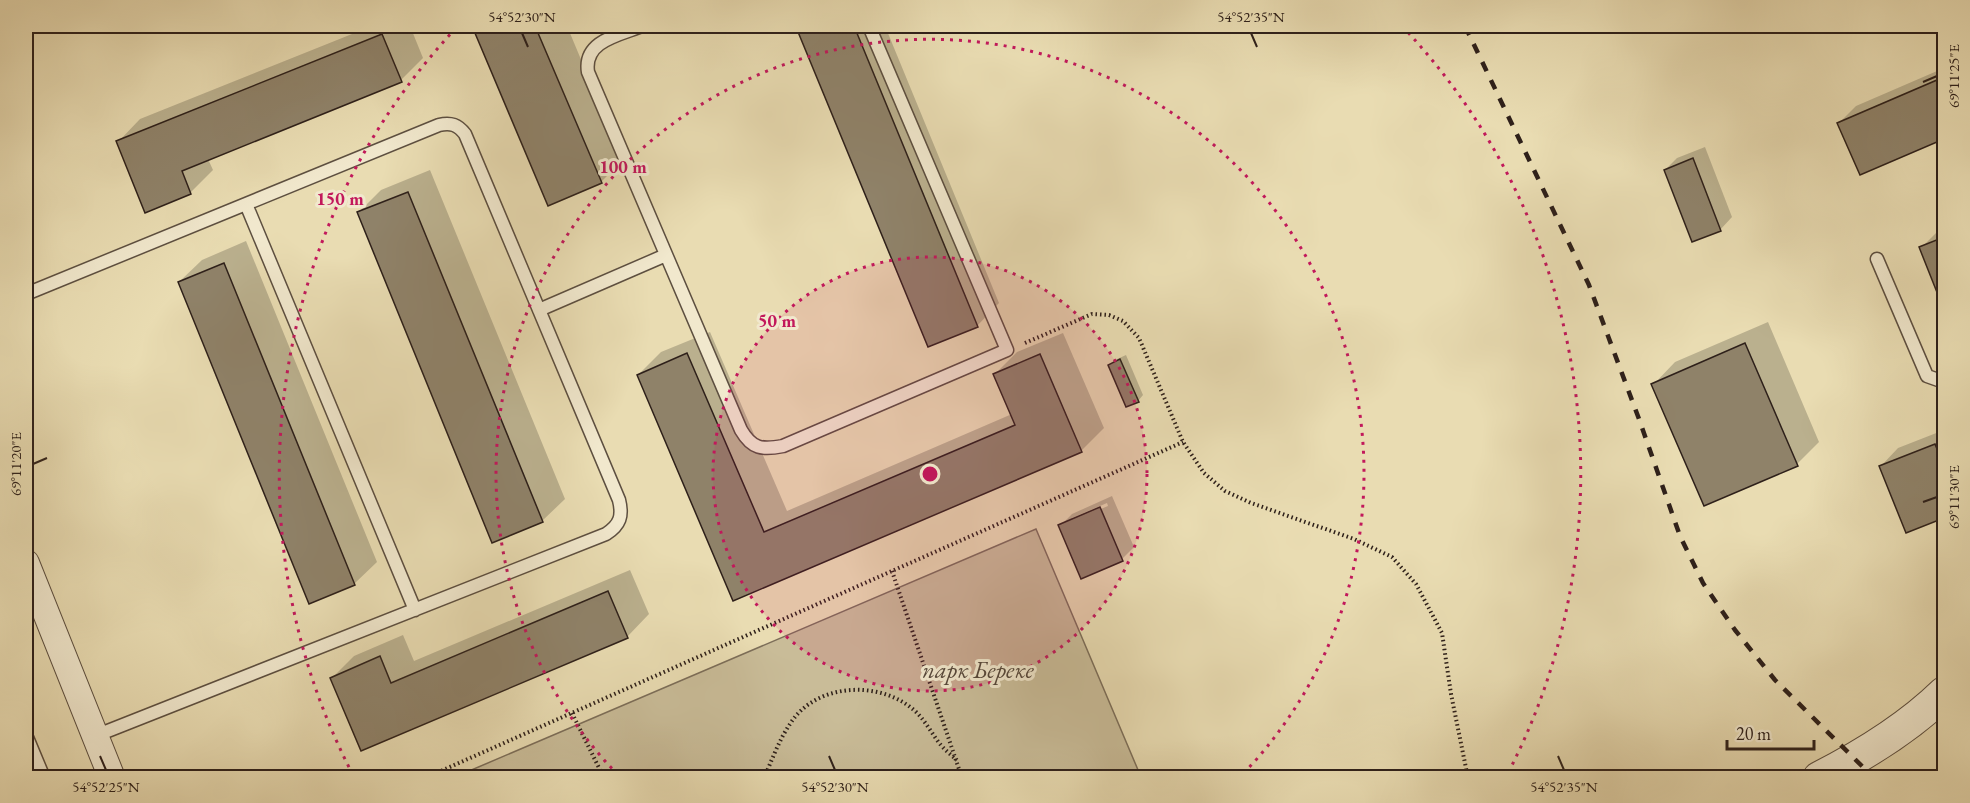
<svg xmlns="http://www.w3.org/2000/svg" width="1970" height="803" font-family="'EB Garamond',serif">
<style>
.green{fill:#c9bc98;stroke:#7c6e59;stroke-width:1.5}
.shadow{fill:#0003;fill-rule:evenodd}
.building{fill:#8f8269;stroke:#2e201a;stroke-width:1.5}
.lines{fill:none;stroke-linecap:round;stroke-linejoin:round}
.service-casing{stroke:#5d4f40;stroke-width:15}
.minor-casing{stroke:#5d4f40;stroke-width:28}
.tertiary-casing{stroke:#5d4f40;stroke-width:34}
.path{stroke:#2e201a;stroke-width:4;stroke-dasharray:1.5 3;stroke-linecap:butt}
.service{stroke:#f1e8cd;stroke-width:12}
.minor{stroke:#f1e8cd;stroke-width:26}
.tertiary{stroke:#f1e8cd;stroke-width:32}
.rail{stroke:#2e201a;stroke-width:4.5;stroke-dasharray:10 10;stroke-linecap:butt}
.ticks{fill:none;stroke:#2e201a;stroke-width:2}
.ring{fill:none;stroke:#c2185b;stroke-width:3;stroke-dasharray:3 6}
.labels{text-anchor:middle;stroke-width:6;stroke-linejoin:round;paint-order:stroke}
.park-label{font-size:24px;font-style:italic;fill:#55473a;stroke:#f1e8cd}
.centre{fill:#c2185b;stroke:#f1e8cd;stroke-width:3}
.ring-label{font-size:18px;text-anchor:middle;font-weight:bold;fill:#c2185b;stroke:#f1e8cd;stroke-width:6;stroke-linejoin:round;paint-order:stroke}
.neatline{fill:none;stroke:#2e201a;stroke-width:2}
.ticks-label{font-size:15px;text-anchor:middle;fill:#2e201a}
</style>
<rect width="100%" height="100%" fill="#e9dcb2"/>
<filter id="stains"><feTurbulence type="fractalNoise" baseFrequency=".00333" numOctaves="4"/><feColorMatrix values="0 0 0 0 .2 0 0 0 0 .09 0 0 0 0 .02 0 0 0 .5 -.17"/></filter>
<radialGradient id="worn" r=".72"><stop offset=".6" stop-color="#630" stop-opacity="0"/><stop offset="1" stop-color="#630" stop-opacity=".3"/></radialGradient>
<!-- green -->
<path class="green" d="M 1036,529 L 1141,777 L 455,777 Z"/>
<!-- shadow -->
<path class="shadow" d="M 372,26 L 410,26 L 423,58 L 401,80 L 208,159 L 213,170 L 190,193 L 118,142 L 140,119 Z
M 474,26 L 567,26 L 623,160 L 601,182 L 548,204 Z
M 800,26 L 885,26 L 999,303 L 977,326 L 798,28 Z
M 1944,68 L 1944,137 L 1861,173 L 1839,123 L 1856,106 Z
M 1705,147 L 1732,217 L 1720,230 L 1665,170 L 1677,158 Z
M 430,170 L 565,499 L 542,521 L 358,213 L 381,190 Z
M 1944,225 L 1944,306 L 1921,248 Z
M 246,241 L 377,562 L 354,584 L 179,282 L 202,260 Z
M 1768,322 L 1819,442 L 1797,464 L 1653,385 L 1675,362 Z
M 710,332 L 787,511 L 1012,414 L 995,374 L 1017,352 L 1063,333 L 1104,428 L 1082,450 L 734,599 L 638,375 L 661,352 Z
M 1126,355 L 1143,395 L 1138,401 L 1109,365 L 1115,360 Z
M 1944,430 L 1944,516 L 1906,531 L 1881,466 L 1898,448 Z
M 1112,496 L 1134,547 L 1122,559 L 1060,526 L 1072,514 ZM 1107,503 L 1108,506 L 1072,521 L 1072,518 Z
M 630,570 L 649,614 L 627,637 L 362,749 L 332,678 L 354,656 L 403,635 L 414,661 Z"/>
<!-- building -->
<path class="building" d="M 472,26 L 535,26 L 602,183 L 548,206 Z
M 801,26 L 854,26 L 978,327 L 928,347 L 796,27 Z
M 382,34 L 402,82 L 182,171 L 191,194 L 145,213 L 116,141 Z
M 1944,77 L 1944,139 L 1860,175 L 1837,123 Z
M 1693,158 L 1721,231 L 1692,242 L 1664,170 Z
M 408,192 L 543,522 L 492,543 L 357,212 Z
M 1944,237 L 1944,310 L 1919,247 Z
M 224,263 L 355,585 L 309,604 L 178,282 Z
M 1745,343 L 1798,466 L 1704,506 L 1651,384 Z
M 687,353 L 764,532 L 1015,425 L 993,374 L 1040,354 L 1082,452 L 733,601 L 637,375 Z
M 1120,359 L 1139,402 L 1126,407 L 1108,365 Z
M 1935,444 L 1944,467 L 1944,518 L 1906,533 L 1879,466 Z
M 1100,507 L 1123,561 L 1081,579 L 1058,525 Z
M 608,591 L 628,638 L 361,751 L 330,678 L 380,656 L 391,683 Z"/>
<g class="lines">
<!-- service casing -->
<g class="service-casing">
<path id="service" d="M 642,26 C 619,35 583,41 588,72 L 741,430 C 752,449 762,450 783,446 L 1007,350 L 869,26
M 246,204 L 415,610
M 1877,259 L 1927,376 L 1944,382
M 26,294 L 439,125 C 451,122 458,125 465,134 L 619,500 C 623,516 620,525 606,534 L 95,736
M 539,310 L 666,255
M 26,735 L 44,778"/>
</g>
<!-- minor casing -->
<g class="minor-casing">
<path id="minor" d="M 26,563 L 112,778"/>
</g>
<!-- tertiary casing -->
<g class="tertiary-casing">
<path id="tertiary" d="M 1819,778 C 1864,755 1908,728 1944,693"/>
</g>
<!-- path -->
<path class="path" d="M 1025,343 L 1092,314 L 1109,315 L 1123,321 L 1139,338 L 1183,442 L 1204,473 L 1225,491 L 1251,503 L 1354,539 L 1392,557 L 1416,584 L 1442,633 L 1451,694 L 1468,778
M 892,571 L 962,778
M 572,713 L 604,778
M 425,778 L 1183,442
M 764,778 C 772,760 779,740 790,724 C 816,682 881,680 915,711 C 925,720 932,734 940,744 C 945,750 951,755 957,760"/>
<!-- service -->
<use href="#service" class="service"/>
<!-- minor -->
<use href="#minor" class="minor"/>
<!-- tertiary -->
<use href="#tertiary" class="tertiary"/>
<!-- rail -->
<path class="rail" d="M 1465,26 L 1589,285 L 1639,419 L 1680,536 L 1703,583 L 1735,630 L 1775,680 L 1874,778"/>
</g>
<!-- ticks -->
<path class="ticks" d="M 522,33 L 528,47M 1251,33 L 1257,47M 1923,82 L 1937,76M 33,464 L 47,458M 1923,502 L 1937,497M 100,756 L 106,770M 829,756 L 835,770M 1558,756 L 1564,770"/>
<!-- distance rings -->
<circle cx="930" cy="474" r="217" fill="#c2185b" fill-opacity=".12"/>
<g class="ring">
<circle cx="930" cy="474" r="217"/>
<path d="M618 775A434 434 0 1 1 1242 775"/>
<path d="M353 775A651 651 0 0 1 458 26M1402 26A651 651 0 0 1 1507 775"/>
</g>
<g class="labels">
<!-- park labels -->
<g class="park-label">
<text x="978" y="678">парк Береке</text>
</g>
</g>
<circle cx="930" cy="474" r="9" class="centre"/>
<g class="ring-label">
<text x="623" y="173">100 m</text>
<text x="340" y="205">150 m</text>
<text x="777" y="327">50 m</text>
</g>
<!-- margin -->
<rect width="1970" height="803" fill="none" stroke="#e9dcb2" stroke-width="66"/>
<!-- scale -->
<path d="M1727 740v9h87v-9" fill="none" stroke="#2e201a" stroke-width="3"/>
<text x="1736" y="740" font-size="18" fill="#2e201a" stroke="#f1e8cd" stroke-width="4.5" paint-order="stroke">20 m</text>
<rect x="33" y="33" width="1904" height="737" class="neatline"/>
<g class="ticks-label">
<text x="522" y="22">54°52'30"N</text>
<text x="1251" y="22">54°52'35"N</text>
<text transform="translate(1954 76) rotate(-90)" y="5">69°11'25"E</text>
<text transform="translate(16 464) rotate(-90)" y="5">69°11'20"E</text>
<text transform="translate(1954 497) rotate(-90)" y="5">69°11'30"E</text>
<text x="106" y="792">54°52'25"N</text>
<text x="835" y="792">54°52'30"N</text>
<text x="1564" y="792">54°52'35"N</text>
</g>
<rect width="100%" height="100%" filter="url(#stains)"/>
<rect width="100%" height="100%" fill="url(#worn)"/>
</svg>
